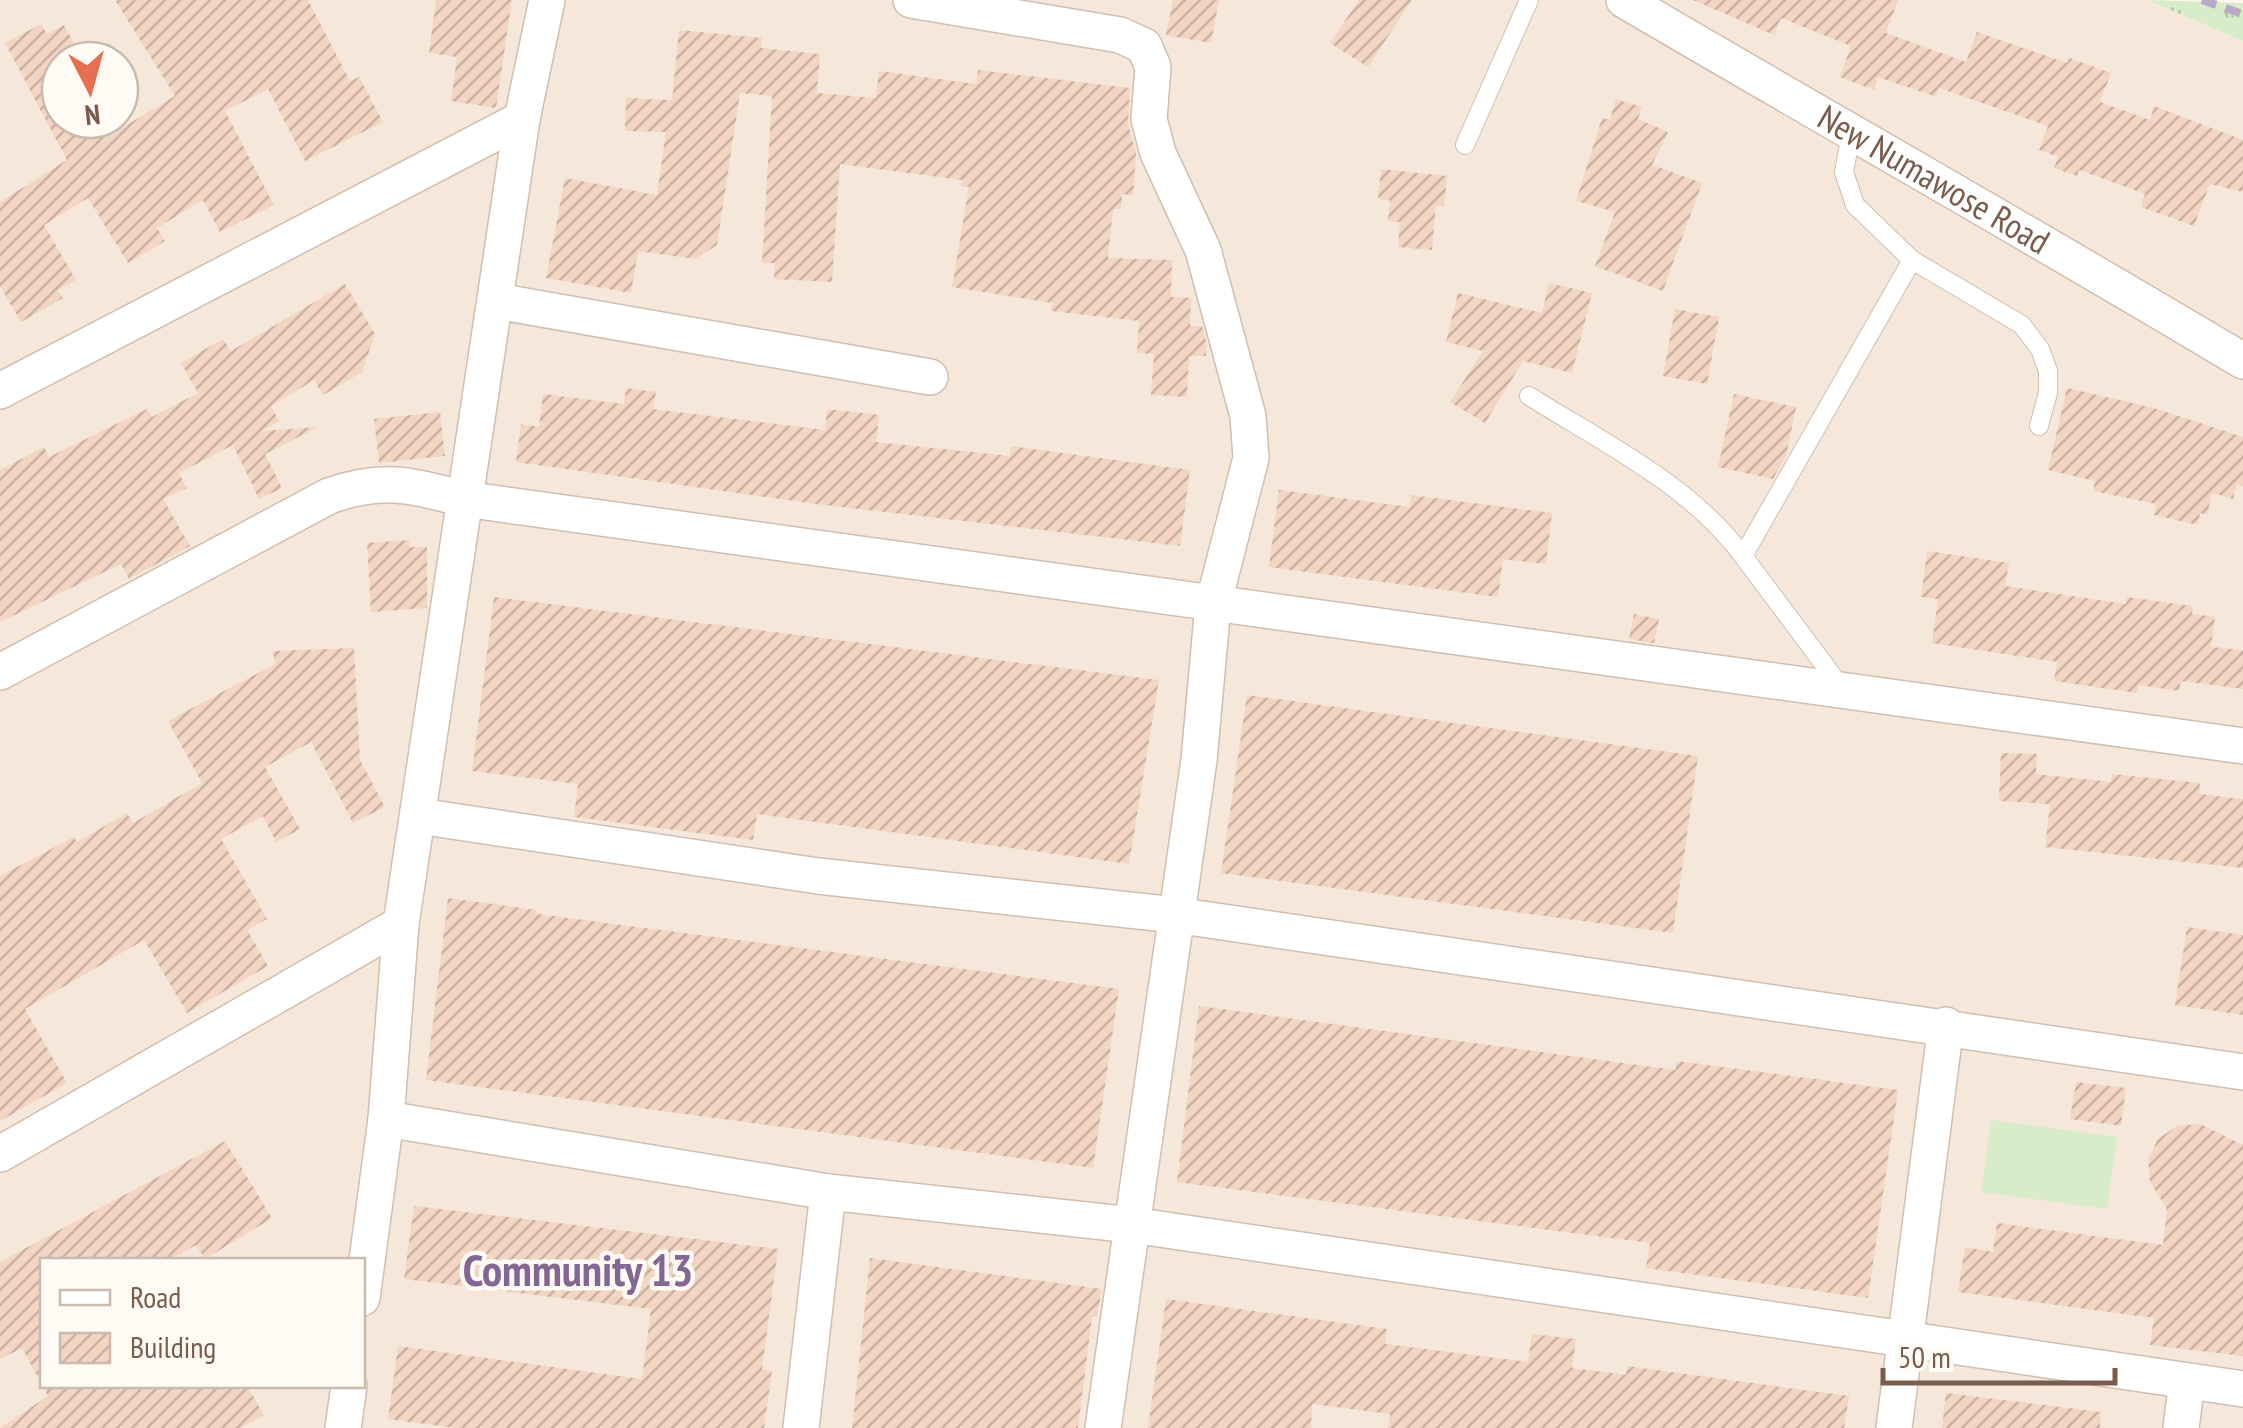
<svg xmlns="http://www.w3.org/2000/svg" width="2243" height="1428" font-family="'PT Sans Narrow',sans-serif">
<style>
.residential{fill:#f5e8da;fill-rule:evenodd}
.grass{fill:url(#grass-tufts)}
.pitch{fill:#d8ecc9}
.building{fill:url(#building-hatch)}
.lines{fill:none;stroke-linecap:round;stroke-linejoin:round}
.lane-casing{stroke:#d1beb0;stroke-width:20}
.street-casing{stroke:#d1beb0;stroke-width:38}
.lane{stroke:#fff;stroke-width:18}
.street{stroke:#fff;stroke-width:35}
.rail{stroke:#b9a8c9;stroke-width:8;stroke-dasharray:15 10;stroke-linecap:butt}
.labels{text-anchor:middle;stroke-width:9;stroke-linejoin:round;paint-order:stroke}
.street-label{font-size:35px;fill:#7a5c4d;stroke:#fffaf3}
.district-label{font-size:45px;font-weight:bold;fill:#846695;stroke:#fffaf3}
</style>
<defs>
<pattern id="grass-tufts" width="24" height="20" patternUnits="userSpaceOnUse" patternTransform="scale(2.5)"><rect width="24" height="20" fill="#d8ecc9"/><path d="M3 7l-1-3M5 7V3M7 7l1-3M15 17l-1-3M17 17v-4M19 17l1-3" fill="none" stroke="#b4c2a5"/></pattern>
<pattern id="building-hatch" width="6" height="6" patternUnits="userSpaceOnUse" patternTransform="scale(2.5)"><rect width="6" height="6" fill="#f3d5c3"/><path d="M-1 1l2-2M0 6l6-6M5 7l2-2" fill="none" stroke="#cab0a1"/></pattern>
</defs>
<rect width="100%" height="100%" fill="#fdf6ec"/>
<!-- residential -->
<path class="residential" d="M 0,0 L 2147,0 L 2243,41 L 2243,1428 L 0,1428 ZM 60,60 L 120,60 L 120,120 L 60,120 ZM 42,1260 L 362,1260 L 362,1386 L 42,1386 Z"/>
<!-- grass -->
<path class="grass" d="M 2147,0 L 2243,3 L 2243,41 Z"/>
<!-- pitch -->
<path class="pitch" d="M 1991,1120 L 2117,1137 L 2107,1209 L 1981,1192 Z"/>
<!-- building -->
<path class="building" d="M 115,0 L 308,0 L 350,81 L 359,77 L 383,122 L 305,161 L 268,89 L 225,111 L 274,205 L 220,232 L 203,200 L 157,228 L 165,241 L 128,263 L 88,198 L 44,225 L 76,280 L 58,290 L 63,298 L 21,322 L 0,286 L 0,202 L 67,160 L 5,43 L 41,24 L 47,34 L 64,25 L 83,60 L 60,60 L 60,120 L 115,120 L 120,129 L 175,96 Z
M 436,0 L 512,0 L 496,108 L 451,101 L 457,57 L 429,53 Z
M 1173,0 L 1219,0 L 1211,43 L 1166,35 Z
M 1359,0 L 1412,0 L 1368,67 L 1330,43 Z
M 1693,0 L 1898,0 L 1886,33 L 1966,62 L 1977,32 L 2067,63 L 2069,58 L 2111,73 L 2100,102 L 2150,120 L 2154,106 L 2243,140 L 2243,192 L 2210,184 L 2194,226 L 2141,207 L 2145,194 L 2079,170 L 2077,176 L 2054,168 L 2058,157 L 2039,150 L 2048,126 L 1939,88 L 1936,97 L 1878,77 L 1874,90 L 1840,77 L 1851,46 L 1781,18 L 1774,35 Z
M 679,30 L 762,38 L 761,48 L 820,54 L 817,93 L 876,98 L 879,71 L 976,84 L 978,70 L 1130,88 L 1128,124 L 1136,153 L 1133,195 L 1122,194 L 1121,209 L 1113,209 L 1108,258 L 1172,260 L 1171,297 L 1191,298 L 1190,326 L 1202,326 L 1207,345 L 1206,356 L 1189,356 L 1187,397 L 1151,395 L 1154,354 L 1137,353 L 1139,321 L 1051,311 L 1052,303 L 952,287 L 969,187 L 961,186 L 962,180 L 840,164 L 832,282 L 774,279 L 775,263 L 762,263 L 772,96 L 740,93 L 717,245 L 695,259 L 638,251 L 631,293 L 546,278 L 565,178 L 657,195 L 666,132 L 625,131 L 626,98 L 672,100 Z
M 1616,99 L 1642,107 L 1638,119 L 1668,132 L 1652,165 L 1702,183 L 1663,291 L 1595,266 L 1615,212 L 1576,201 L 1602,118 L 1610,120 Z
M 1381,169 L 1447,176 L 1444,206 L 1436,205 L 1432,250 L 1398,247 L 1400,222 L 1388,221 L 1390,200 L 1378,199 Z
M 1549,283 L 1592,293 L 1572,373 L 1523,361 L 1485,423 L 1450,402 L 1483,351 L 1446,342 L 1458,293 L 1542,313 Z
M 345,284 L 375,334 L 362,372 L 323,395 L 314,380 L 271,406 L 279,421 L 262,431 L 318,427 L 265,454 L 282,488 L 259,499 L 233,445 L 179,473 L 187,488 L 163,499 L 190,546 L 129,579 L 121,564 L 0,622 L 0,470 L 44,447 L 49,457 L 147,409 L 152,417 L 198,393 L 181,363 L 223,339 L 231,351 Z
M 1675,309 L 1719,317 L 1707,384 L 1663,376 Z
M 626,388 L 656,392 L 653,409 L 825,430 L 827,409 L 879,415 L 876,442 L 1010,456 L 1011,446 L 1190,470 L 1180,546 L 816,504 L 516,462 L 521,424 L 539,427 L 543,394 L 624,404 Z
M 2067,388 L 2154,408 L 2243,437 L 2243,486 L 2237,484 L 2233,499 L 2212,493 L 2207,515 L 2200,513 L 2198,525 L 2154,515 L 2156,504 L 2093,491 L 2095,481 L 2048,470 Z
M 1734,394 L 1796,407 L 1786,456 L 1773,479 L 1718,467 Z
M 440,412 L 445,456 L 379,463 L 374,419 Z
M 1279,490 L 1410,507 L 1411,495 L 1552,513 L 1546,564 L 1503,559 L 1498,597 L 1269,567 Z
M 409,540 L 409,547 L 427,547 L 427,608 L 371,612 L 367,543 Z
M 1927,551 L 2009,563 L 2005,586 L 2126,604 L 2127,597 L 2193,606 L 2192,614 L 2215,617 L 2211,647 L 2243,650 L 2243,689 L 2181,681 L 2179,691 L 2138,685 L 2137,693 L 2054,681 L 2057,662 L 1932,643 L 1938,599 L 1921,597 Z
M 494,597 L 1159,680 L 1129,864 L 757,814 L 753,840 L 574,817 L 578,784 L 472,771 Z
M 1634,614 L 1659,619 L 1654,643 L 1629,639 Z
M 354,648 L 360,760 L 385,807 L 353,823 L 311,742 L 265,767 L 300,829 L 276,842 L 263,816 L 221,839 L 267,919 L 247,930 L 268,966 L 187,1013 L 144,940 L 25,1009 L 67,1083 L 0,1121 L 0,876 L 74,837 L 77,842 L 127,813 L 133,823 L 202,783 L 168,721 L 275,664 L 273,651 Z
M 1247,695 L 1698,756 L 1673,933 L 1221,873 Z
M 2001,753 L 2037,754 L 2036,774 L 2111,782 L 2112,774 L 2200,783 L 2199,794 L 2243,799 L 2243,868 L 2045,847 L 2050,804 L 1999,801 Z
M 448,898 L 537,910 L 537,914 L 1119,989 L 1093,1168 L 426,1080 Z
M 2187,927 L 2243,935 L 2243,1015 L 2175,1005 Z
M 1199,1006 L 1675,1070 L 1677,1061 L 1898,1090 L 1868,1298 L 1646,1268 L 1650,1243 L 1177,1182 Z
M 2076,1082 L 2126,1088 L 2121,1126 L 2070,1119 Z
M 2200,1124 L 2243,1145 L 2243,1356 L 2150,1345 L 2154,1318 L 1958,1292 L 1965,1247 L 1993,1252 L 1997,1223 L 2163,1245 L 2167,1209 L 2150,1182 L 2148,1160 L 2158,1139 L 2177,1126 Z
M 225,1141 L 272,1218 L 205,1259 L 196,1245 L 170,1260 L 42,1260 L 42,1386 L 247,1386 L 264,1415 L 240,1428 L 0,1428 L 48,1396 L 22,1348 L 0,1359 L 0,1262 Z
M 414,1206 L 778,1249 L 762,1369 L 772,1371 L 764,1428 L 455,1428 L 388,1419 L 398,1346 L 642,1379 L 651,1309 L 404,1279 Z
M 870,1258 L 1102,1289 L 1097,1317 L 1092,1317 L 1078,1428 L 852,1428 Z
M 1166,1299 L 1387,1329 L 1385,1344 L 1528,1362 L 1532,1334 L 1576,1339 L 1572,1368 L 1626,1375 L 1627,1366 L 1849,1396 L 1844,1428 L 1388,1428 L 1390,1414 L 1312,1404 L 1311,1428 L 1148,1428 Z
M 1946,1393 L 2101,1412 L 2100,1428 L 1942,1428 Z"/>
<g class="lines">
<!-- lane casing -->
<g class="lane-casing">
<path id="lane" d="M 1851,134 L 1844,172 L 1855,205 L 1912,260 L 2022,325 L 2040,349 L 2048,371 L 2048,393 L 2039,426
M 1465,145 L 1529,0
M 1529,396 C 1602,442 1691,485 1743,556
M 1841,687 L 1743,556 L 1912,260"/>
</g>
<!-- street casing -->
<g class="street-casing">
<g id="street">
<path d="M 911,0 L 1120,35 L 1144,46 L 1153,67 L 1149,119 L 1158,153 L 1203,250 L 1248,416 L 1251,458 L 1213,605 L 1199,760 L 1103,1428"/>
<path id="s1" d="M 1624,0 C 1830,121 2038,238 2243,361"/>
<path d="M 496,301 L 930,377"/>
<path d="M 0,391 L 522,119"/>
<path d="M 0,672 L 329,496 C 383,477 410,485 464,499 L 2243,746"/>
<path d="M 419,816 L 818,876 L 1175,915 L 2243,1072"/>
<path d="M 386,1119 L 828,1192 L 1132,1225 L 2243,1389"/>
<path d="M 0,1154 L 401,924"/>
<path d="M 362,1298 L 386,1119 L 401,924 L 522,119 L 547,0"/>
<path d="M 343,1428 L 349,1386"/>
<path d="M 801,1428 L 828,1192"/>
<path d="M 1894,1428 L 1946,1025"/>
<path d="M 2181,1428 L 2187,1381"/>
</g>
</g>
<!-- lane -->
<use href="#lane" class="lane"/>
<!-- street -->
<use href="#street" class="street"/>
<!-- rail -->
<path class="rail" d="M 2202,0 L 2243,14"/>
</g>
<g class="labels">
<!-- street labels -->
<g class="street-label">
<text dy="12" stroke="none"><textPath href="#s1" startOffset="358">New Numawose Road</textPath></text>
</g>
<!-- district labels -->
<g class="district-label">
<text x="578" y="1286">Community 13</text>
</g>
</g>
<!-- legend -->
<rect x="40" y="1258" width="325" height="130" fill="#fffaf3" stroke="#cabbb1" stroke-width="2.5"/>
<rect x="60" y="1290" width="50" height="15" fill="#ffffff" stroke="#cabbb1" stroke-width="2.5"/>
<text x="130" y="1308" font-size="30" fill="#7a5c4d">Road</text>
<rect x="60" y="1333" width="50" height="30" fill="url(#building-hatch)" stroke="#cabbb1" stroke-width="2.5"/>
<text x="130" y="1358" font-size="30" fill="#7a5c4d">Building</text>
<!-- north arrow -->
<g transform="translate(90 90) rotate(174)"><circle r="48" fill="#fffaf3" stroke="#cabbb1" stroke-width="2.5"/>
<path d="M0-8L18 38L0 25L-18 38Z" fill="#e76f51"/>
<text y="-15" font-size="28" font-weight="bold" text-anchor="middle" fill="#7a5c4d">N</text>
</g>
<!-- scale -->
<path d="M1883 1368v15h232v-15" fill="none" stroke="#7a5c4d" stroke-width="5"/>
<text x="1898" y="1368" font-size="30" fill="#7a5c4d" stroke="#fffaf3" stroke-width="8" paint-order="stroke">50 m</text>
</svg>
